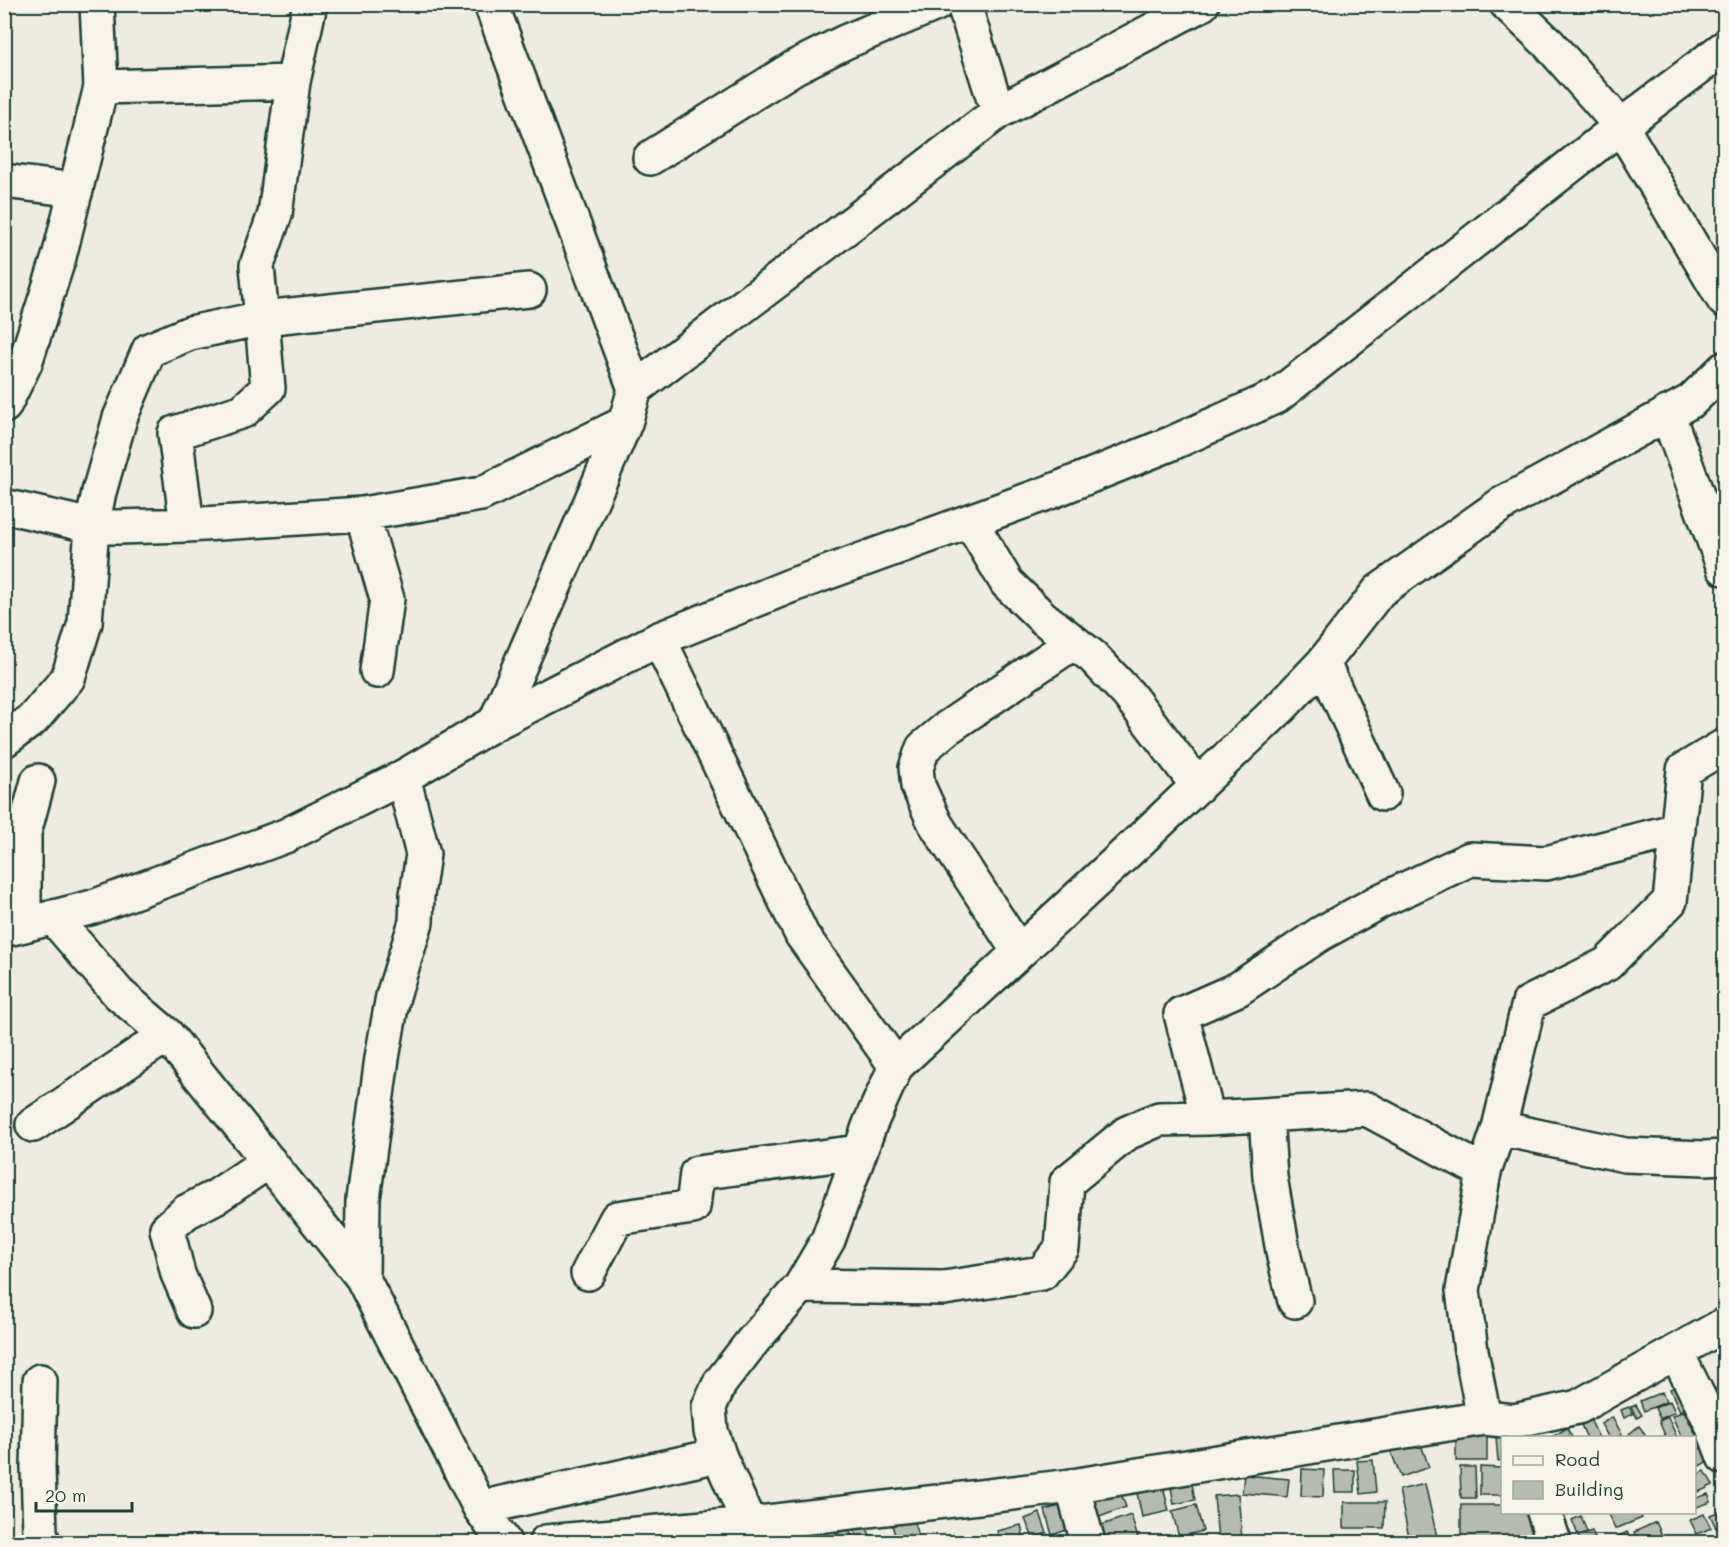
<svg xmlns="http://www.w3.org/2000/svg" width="1729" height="1547" font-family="Mali,sans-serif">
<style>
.building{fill:#b5bbb0;stroke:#1f3d34;stroke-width:1.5}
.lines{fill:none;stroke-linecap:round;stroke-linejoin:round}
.street-casing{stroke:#1f3d34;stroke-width:38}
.secondary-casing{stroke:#1f3d34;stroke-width:38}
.primary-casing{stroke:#1f3d34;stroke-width:38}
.street{stroke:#f7f3e8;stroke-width:33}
.secondary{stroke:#f7f3e8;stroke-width:33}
.primary{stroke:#f7f3e8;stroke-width:33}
</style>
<rect width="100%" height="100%" fill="#eeece1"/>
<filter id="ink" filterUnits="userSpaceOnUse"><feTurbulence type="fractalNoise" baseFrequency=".0167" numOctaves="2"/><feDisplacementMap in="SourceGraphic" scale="12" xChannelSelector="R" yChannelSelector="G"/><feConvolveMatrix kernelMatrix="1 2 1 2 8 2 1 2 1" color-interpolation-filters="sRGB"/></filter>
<g filter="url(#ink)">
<!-- building -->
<path class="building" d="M 1685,1382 L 1695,1404 L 1680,1411 L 1670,1389 Z
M 1724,1386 L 1724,1408 L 1711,1412 L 1705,1392 Z
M 1662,1392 L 1666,1402 L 1644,1411 L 1640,1401 Z
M 1670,1401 L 1675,1412 L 1660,1419 L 1655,1408 Z
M 1636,1405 L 1642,1415 L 1637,1418 L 1631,1407 Z
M 1629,1407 L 1633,1414 L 1624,1418 L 1621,1410 Z
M 1684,1411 L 1697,1437 L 1694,1438 L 1682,1438 L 1672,1416 Z
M 1612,1417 L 1622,1434 L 1617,1438 L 1609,1438 L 1601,1424 Z
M 1668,1417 L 1677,1438 L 1666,1438 L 1659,1421 Z
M 1590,1419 L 1599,1438 L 1587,1438 L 1580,1423 Z
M 1639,1426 L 1648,1438 L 1632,1438 L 1629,1434 Z
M 1567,1428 L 1572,1437 L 1553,1438 L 1552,1437 Z
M 1456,1434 L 1487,1434 L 1487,1461 L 1456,1461 Z
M 1514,1436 L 1514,1438 L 1502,1438 L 1502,1460 L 1498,1461 L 1496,1437 Z
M 1420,1442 L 1429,1467 L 1401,1477 L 1391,1452 Z
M 1704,1446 L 1712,1459 L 1694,1469 L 1694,1452 Z
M 1373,1460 L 1376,1492 L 1361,1494 L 1357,1461 Z
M 1460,1467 L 1475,1467 L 1476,1498 L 1461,1498 Z
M 1480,1467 L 1502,1468 L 1502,1495 L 1480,1495 Z
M 1302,1469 L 1324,1470 L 1323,1497 L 1301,1496 Z
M 1334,1470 L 1355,1470 L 1355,1492 L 1335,1492 Z
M 1705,1471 L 1713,1485 L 1699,1492 L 1694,1484 L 1694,1476 Z
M 1244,1475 L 1289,1479 L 1287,1497 L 1242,1493 Z
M 1162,1483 L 1169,1511 L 1142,1517 L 1136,1488 Z
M 1192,1484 L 1195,1500 L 1174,1504 L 1171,1488 Z
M 1425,1484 L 1437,1537 L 1410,1542 L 1399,1490 Z
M 1119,1488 L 1126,1507 L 1097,1518 L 1090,1499 Z
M 1238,1494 L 1242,1539 L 1218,1541 L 1214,1496 Z
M 1708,1494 L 1711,1502 L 1694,1508 L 1694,1499 Z
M 1344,1502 L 1385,1502 L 1384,1528 L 1344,1528 Z
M 1196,1505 L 1203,1531 L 1179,1537 L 1172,1511 Z
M 1461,1505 L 1502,1505 L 1502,1512 L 1535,1512 L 1535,1542 L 1461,1542 Z
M 1060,1506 L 1067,1530 L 1052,1535 L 1045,1510 Z
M 1607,1512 L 1639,1512 L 1642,1518 L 1615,1529 Z
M 1718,1512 L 1723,1525 L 1716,1528 L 1710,1515 Z
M 1040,1513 L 1047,1533 L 1033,1538 L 1025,1519 Z
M 1704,1514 L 1711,1528 L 1697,1534 L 1690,1520 Z
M 1131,1515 L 1139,1542 L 1104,1542 L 1099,1526 Z
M 1581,1516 L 1587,1532 L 1578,1535 L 1572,1520 Z
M 913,1519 L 920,1542 L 897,1542 L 892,1525 Z
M 1656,1522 L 1665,1542 L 1639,1542 L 1634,1532 Z
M 864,1523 L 871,1537 L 860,1542 L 853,1528 Z
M 1021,1525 L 1025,1542 L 1000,1542 L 997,1531 Z
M 848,1528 L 855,1542 L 830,1542 L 828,1538 Z
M 1592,1531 L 1595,1538 L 1581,1542 L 1578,1536 Z
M 1627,1532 L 1633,1542 L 1607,1542 Z
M 817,1534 L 822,1542 L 800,1542 Z
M 1049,1535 L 1053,1542 L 1032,1542 Z
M 1396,1536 L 1398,1542 L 1376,1542 Z"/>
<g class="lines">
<!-- street casing -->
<g class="street-casing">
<path id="street" d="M 491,4 L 635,389
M 967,4 L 965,8 L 998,112
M 1507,4 L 1549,44 L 1621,126 L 1724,300
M 101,87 L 293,82
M 650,158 L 795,67 L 845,42 L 936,4
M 4,181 L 76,190
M 1667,413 L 1724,568
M 4,506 L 92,526 L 118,527 L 187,525 L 362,514 L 481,494 L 625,423
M 362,514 L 387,599 L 377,671
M 970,521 L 1007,583 L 1042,617 L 1093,657 L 1128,694 L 1198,786
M 187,525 L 175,433 L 243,411 L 268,388 L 257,265 L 275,214 L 293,82 L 310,4
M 659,639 L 802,935 L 896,1066
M 1323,663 L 1383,794
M 495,723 L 625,423 L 635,389 L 998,112 L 1202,4
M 4,740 L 33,719 L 68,678 L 85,623 L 92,526 L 99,492 L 120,418 L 149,350 L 190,333 L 263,318 L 529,290
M 53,917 L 119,994 L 167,1035 L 362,1277 L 480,1508 L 504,1542
M 24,925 L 24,833 L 38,781
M 1019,952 L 935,823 L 918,786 L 916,768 L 923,748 L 947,728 L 1074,642
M 1266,1115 L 1270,1177 L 1284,1257 L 1295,1301
M 1208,1118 L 1181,1014 L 1238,989 L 1320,934 L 1380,901 L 1470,859 L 1546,863 L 1678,830
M 33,1125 L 167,1035
M 1499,1128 L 1529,1003 L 1607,964 L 1670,901 L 1684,770 L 1724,746
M 588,1273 L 617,1218 L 693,1207 L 697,1173 L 859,1152
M 362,1277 L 363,1199 L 382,1058 L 393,996 L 416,922 L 417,895 L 423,854 L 403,777
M 801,1286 L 944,1288 L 1042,1273 L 1062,1248 L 1067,1182 L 1127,1133 L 1159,1119 L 1208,1118 L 1367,1109 L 1484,1172 L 1499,1128 L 1625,1155 L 1705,1158 L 1724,1157
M 194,1311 L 178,1274 L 167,1229 L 186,1212 L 217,1196 L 269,1161
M 1676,1352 L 1711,1422 L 1724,1457
M 40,1381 L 38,1467 L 40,1532 L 43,1542
M 1484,1418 L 1471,1351 L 1463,1290 L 1484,1172
M 1072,1486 L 1088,1542
M 480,1508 L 719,1455
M 1544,1512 L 1554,1542
M 757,1542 L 719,1455 L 711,1431 L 709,1407 L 720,1383 L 752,1342 L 801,1286 L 828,1240 L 870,1124 L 896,1066 L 1137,843 L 1280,708 L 1323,663 L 1379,591 L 1502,504 L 1691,401 L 1724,369"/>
</g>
<!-- secondary casing -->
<g class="secondary-casing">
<path id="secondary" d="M 4,406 L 25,363 L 59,257 L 101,87 L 97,4
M 546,1542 L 750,1524 L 1072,1486 L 1484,1418 L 1514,1421 L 1578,1407 L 1724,1325"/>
</g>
<!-- primary casing -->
<g class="primary-casing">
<path id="primary" d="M 4,930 L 93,907 L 285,836 L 403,777 L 495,723 L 659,639 L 790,586 L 1050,492 L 1170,444 L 1277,396 L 1621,126 L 1724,48"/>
</g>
<!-- street -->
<use href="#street" class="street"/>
<!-- secondary -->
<use href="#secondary" class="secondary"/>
<!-- primary -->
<use href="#primary" class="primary"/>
</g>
</g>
<!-- margin -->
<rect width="1729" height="1547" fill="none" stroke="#f7f3e8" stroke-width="24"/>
<rect x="12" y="12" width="1705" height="1523" fill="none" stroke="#1f3d34" stroke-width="2" filter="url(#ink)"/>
<!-- legend -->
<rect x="1501" y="1436" width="195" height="78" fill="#f7f3e8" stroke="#a1aaa0" stroke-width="1.5"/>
<rect x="1513" y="1456" width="30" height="9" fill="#f7f3e8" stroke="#a1aaa0" stroke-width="1.5"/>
<text x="1555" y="1466" font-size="18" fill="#1f3d34">Road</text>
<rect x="1513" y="1481" width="30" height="18" fill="#b5bbb0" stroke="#a1aaa0" stroke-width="1.5"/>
<text x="1555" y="1496" font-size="18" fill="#1f3d34">Building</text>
<!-- scale -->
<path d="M36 1502v9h96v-9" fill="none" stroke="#1f3d34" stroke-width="3"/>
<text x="45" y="1502" font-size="18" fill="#1f3d34" stroke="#f7f3e8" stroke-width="4.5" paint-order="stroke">20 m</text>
</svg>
